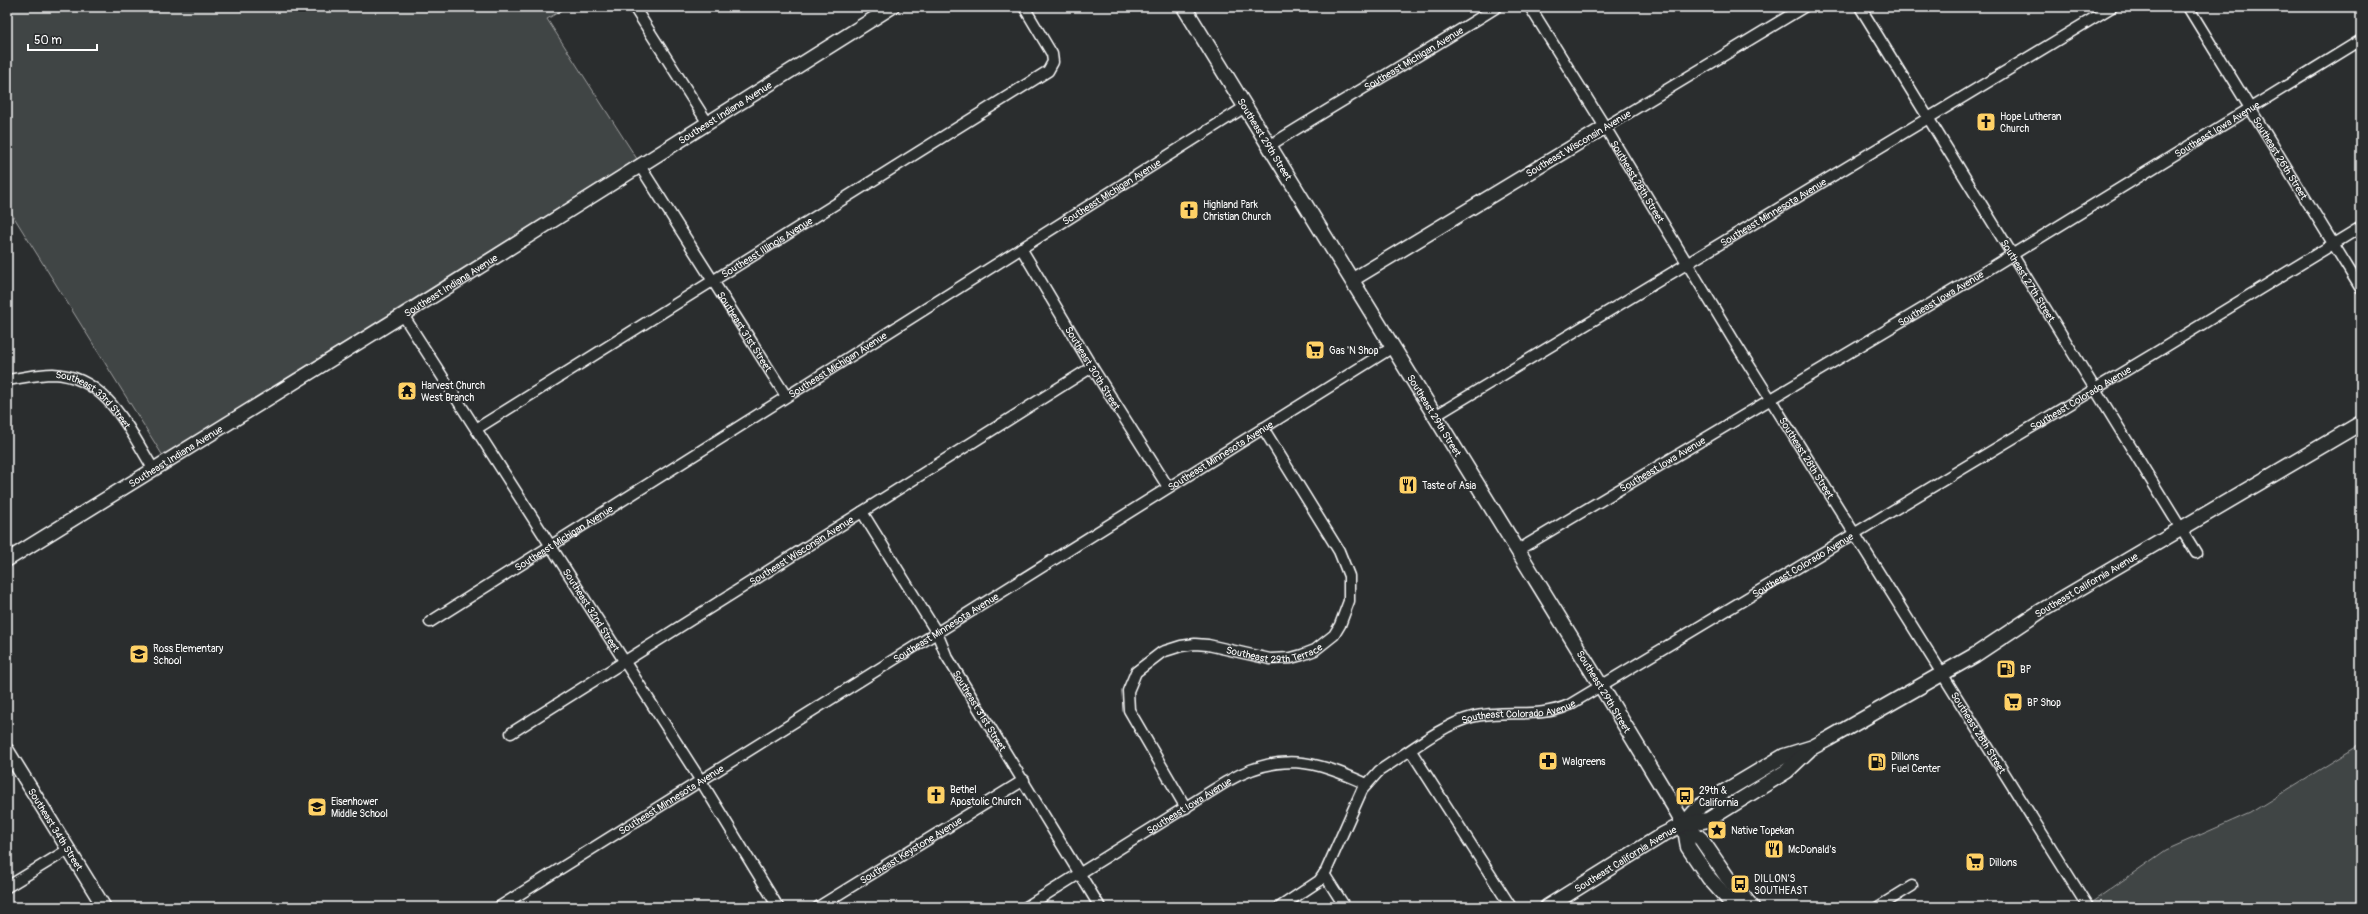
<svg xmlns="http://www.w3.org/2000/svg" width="2368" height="914" font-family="Pangolin,sans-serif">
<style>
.green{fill:#414445;stroke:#a0a2a2}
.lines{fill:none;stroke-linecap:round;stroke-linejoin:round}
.minor-casing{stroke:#fff;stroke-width:13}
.tertiary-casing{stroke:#fff;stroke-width:16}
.secondary-casing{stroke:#fff;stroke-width:17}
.minor{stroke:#2a2d2e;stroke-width:10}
.tertiary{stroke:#2a2d2e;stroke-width:13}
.secondary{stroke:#2a2d2e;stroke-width:14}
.labels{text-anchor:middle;stroke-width:4;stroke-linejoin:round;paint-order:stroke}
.street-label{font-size:10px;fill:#fff;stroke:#2a2d2e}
.poi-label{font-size:10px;fill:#fff;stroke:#2a2d2e;text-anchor:start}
</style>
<rect width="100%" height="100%" fill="#2a2d2e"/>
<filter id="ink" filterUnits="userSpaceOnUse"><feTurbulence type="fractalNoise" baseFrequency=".025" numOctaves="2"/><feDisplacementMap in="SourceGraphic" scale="8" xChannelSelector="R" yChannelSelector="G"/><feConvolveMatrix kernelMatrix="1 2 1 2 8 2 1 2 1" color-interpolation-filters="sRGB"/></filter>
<g filter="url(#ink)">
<!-- green -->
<path class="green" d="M 7,7 L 567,7 L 547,19 L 637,159 L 163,456 L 7,206 Z
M 2361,744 L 2361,907 L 2096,907 L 2092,902 L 2166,850 L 2250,813 Z"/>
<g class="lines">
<!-- minor casing -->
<g class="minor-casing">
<g id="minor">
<path d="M 634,7 L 707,122"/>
<path id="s1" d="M 1530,7 L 1605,127 L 1734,341 L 2088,907"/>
<path id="s2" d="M 1860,7 L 2196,553"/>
<path id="s3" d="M 2188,7 L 2361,289"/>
<path d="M 1605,127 L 1804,7"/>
<path id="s4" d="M 1269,146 C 1344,99 1421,55 1497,7"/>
<path id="s5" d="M 640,166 L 786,396"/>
<path id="s6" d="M 1021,248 L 1092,367 L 1168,487"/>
<path id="s7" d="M 403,315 L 701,781 L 778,907"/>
<path id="s8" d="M 7,380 C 22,378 37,374 53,374 C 107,376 129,430 154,470"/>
<path id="s9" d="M 1435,416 L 2112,7"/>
<path id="s10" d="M 476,429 L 1048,71 L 1053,62 L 1052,54 L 1024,7"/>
<path id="s11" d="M 862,512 L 937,633 L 946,655 L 1100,907"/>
<path id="s12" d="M 1518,550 L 1989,269 L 2361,40"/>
<path id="s13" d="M 430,622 L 1245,107"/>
<path id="s14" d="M 511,733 L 1092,367"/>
<path d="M 1411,751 L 1511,907"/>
<path id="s15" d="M 1186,808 L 1129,710 L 1128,691 L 1136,672 L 1162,652 L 1181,646 L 1195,644 L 1208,645 L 1270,659 L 1291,658 L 1302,655 L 1315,650 L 1334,635 L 1340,625 L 1349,601 L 1349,576 L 1339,551 L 1263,428"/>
<path d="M 1324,874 L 1345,907"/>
<path d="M 7,887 L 69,849"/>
<path id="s16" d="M 499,907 L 1393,347"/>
<path id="s17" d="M 818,907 L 1024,780"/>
<path id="s18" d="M 1026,907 L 1226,782 C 1279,751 1314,760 1367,784"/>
<path id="s19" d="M 1280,907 L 1319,881 L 1326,871 L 1362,790 L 1379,771 C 1405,755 1443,724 1472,717 C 1504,709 1539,719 1569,705 L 2160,350 L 2361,227"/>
<path d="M 1878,907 L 1912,886"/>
</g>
</g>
<!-- tertiary casing -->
<g class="tertiary-casing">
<g id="tertiary">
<path d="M 1352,280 L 1605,127"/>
<path id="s20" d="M 7,560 L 403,315 L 892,7"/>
<path id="s21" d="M 7,750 L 104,907"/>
</g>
</g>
<!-- secondary casing -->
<g class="secondary-casing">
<g id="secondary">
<path id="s22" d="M 1184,7 L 1601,686 L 1673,805 L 1684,824 L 1688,847 L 1709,878 L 1735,907"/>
<path id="s23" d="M 1684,824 L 1700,806 L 1784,756 L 1813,747 L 1828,739 L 1975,655 L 2041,611 L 2361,423"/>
<path d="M 1684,824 L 1701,839 L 1727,877 L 1752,907"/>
<path id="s24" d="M 1547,907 L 1664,834 L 1684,824 L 1708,820 L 1787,771 L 1809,750"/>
</g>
</g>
<!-- minor -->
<use href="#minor" class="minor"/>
<!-- tertiary -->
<use href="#tertiary" class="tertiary"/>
<!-- secondary -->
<use href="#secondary" class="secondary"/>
</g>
</g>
<!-- icons -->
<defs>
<g id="church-square" transform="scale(1)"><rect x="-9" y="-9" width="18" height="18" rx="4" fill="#ffd166" stroke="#2a2d2e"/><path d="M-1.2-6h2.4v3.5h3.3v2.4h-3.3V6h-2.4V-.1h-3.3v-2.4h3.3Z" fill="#111"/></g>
<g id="supermarket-square" transform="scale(1)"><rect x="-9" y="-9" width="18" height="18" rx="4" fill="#ffd166" stroke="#2a2d2e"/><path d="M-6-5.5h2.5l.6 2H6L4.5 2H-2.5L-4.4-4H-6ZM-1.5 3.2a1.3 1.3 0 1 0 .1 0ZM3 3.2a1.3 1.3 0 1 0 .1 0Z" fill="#111"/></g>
<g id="temple-square" transform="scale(1)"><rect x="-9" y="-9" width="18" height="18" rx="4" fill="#ffd166" stroke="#2a2d2e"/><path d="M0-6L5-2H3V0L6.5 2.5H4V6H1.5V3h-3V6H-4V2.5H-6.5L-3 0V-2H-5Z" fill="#111"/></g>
<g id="restaurant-square" transform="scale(1)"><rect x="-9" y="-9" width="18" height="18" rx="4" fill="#ffd166" stroke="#2a2d2e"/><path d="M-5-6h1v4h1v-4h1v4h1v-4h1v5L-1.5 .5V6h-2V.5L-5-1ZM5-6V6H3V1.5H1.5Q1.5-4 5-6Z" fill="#111"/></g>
<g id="school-square" transform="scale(1)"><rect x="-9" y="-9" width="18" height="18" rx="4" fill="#ffd166" stroke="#2a2d2e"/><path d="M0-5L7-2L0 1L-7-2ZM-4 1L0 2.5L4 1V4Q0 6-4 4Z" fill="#111"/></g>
<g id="fuel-square" transform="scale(1)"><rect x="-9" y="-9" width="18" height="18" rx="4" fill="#ffd166" stroke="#2a2d2e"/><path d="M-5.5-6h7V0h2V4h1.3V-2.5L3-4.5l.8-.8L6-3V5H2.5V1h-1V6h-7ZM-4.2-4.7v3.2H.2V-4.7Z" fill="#111"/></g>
<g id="pharmacy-square" transform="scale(1)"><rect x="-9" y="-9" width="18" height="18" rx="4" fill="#ffd166" stroke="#2a2d2e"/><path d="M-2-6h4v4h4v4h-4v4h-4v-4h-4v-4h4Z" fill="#111"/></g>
<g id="bus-square" transform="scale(1)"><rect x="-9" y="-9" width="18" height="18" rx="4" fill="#ffd166" stroke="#2a2d2e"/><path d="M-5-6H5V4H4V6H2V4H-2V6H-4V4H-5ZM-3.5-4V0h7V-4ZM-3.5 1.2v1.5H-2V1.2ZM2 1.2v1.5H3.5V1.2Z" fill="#111"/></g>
<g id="sight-square" transform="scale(1)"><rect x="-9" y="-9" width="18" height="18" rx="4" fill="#ffd166" stroke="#2a2d2e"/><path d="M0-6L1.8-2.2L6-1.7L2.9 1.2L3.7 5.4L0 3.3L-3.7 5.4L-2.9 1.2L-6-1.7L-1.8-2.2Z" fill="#111"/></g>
</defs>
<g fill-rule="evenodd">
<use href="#church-square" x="1986" y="122"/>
<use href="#church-square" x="1189" y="210"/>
<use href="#supermarket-square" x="1315" y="350"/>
<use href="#temple-square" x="407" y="391"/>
<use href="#restaurant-square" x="1408" y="485"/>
<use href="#school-square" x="139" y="654"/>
<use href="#fuel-square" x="2006" y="669"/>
<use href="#supermarket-square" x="2013" y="702"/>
<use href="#pharmacy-square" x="1548" y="761"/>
<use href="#fuel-square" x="1877" y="762"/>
<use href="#church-square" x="936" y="795"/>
<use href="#bus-square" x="1685" y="796"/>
<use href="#school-square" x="317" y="807"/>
<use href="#sight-square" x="1717" y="830"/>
<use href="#restaurant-square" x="1774" y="849"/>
<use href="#supermarket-square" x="1975" y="862"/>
<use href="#bus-square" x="1740" y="884"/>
</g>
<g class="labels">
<!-- street labels -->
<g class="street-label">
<text dy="4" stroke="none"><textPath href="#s4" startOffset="169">Southeast Michigan Avenue</textPath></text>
<text dy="4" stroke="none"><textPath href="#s20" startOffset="846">Southeast Indiana Avenue</textPath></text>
<text dy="4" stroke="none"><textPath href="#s12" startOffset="816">Southeast Iowa Avenue</textPath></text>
<text dy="4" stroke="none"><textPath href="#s22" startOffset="155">Southeast 29th Street</textPath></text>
<text transform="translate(1578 143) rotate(-31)" y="4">Southeast Wisconsin Avenue</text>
<text dy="4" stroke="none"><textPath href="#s3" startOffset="177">Southeast 26th Street</textPath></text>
<text dy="4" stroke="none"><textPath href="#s1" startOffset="205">Southeast 28th Street</textPath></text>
<text dy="4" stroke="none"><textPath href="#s13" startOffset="806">Southeast Michigan Avenue</textPath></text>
<text dy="4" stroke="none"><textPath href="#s9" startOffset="395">Southeast Minnesota Avenue</textPath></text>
<text dy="4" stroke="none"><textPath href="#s10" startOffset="343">Southeast Illinois Avenue</textPath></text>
<text dy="4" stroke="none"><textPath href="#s2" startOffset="321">Southeast 27th Street</textPath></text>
<text dy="4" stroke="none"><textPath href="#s20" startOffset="522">Southeast Indiana Avenue</textPath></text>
<text dy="4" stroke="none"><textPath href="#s12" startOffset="492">Southeast Iowa Avenue</textPath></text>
<text dy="4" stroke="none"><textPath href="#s5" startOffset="196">Southeast 31st Street</textPath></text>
<text dy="4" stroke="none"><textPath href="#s13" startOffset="482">Southeast Michigan Avenue</textPath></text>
<text dy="4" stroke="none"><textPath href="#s6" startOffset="140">Southeast 30th Street</textPath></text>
<text dy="4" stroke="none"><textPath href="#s19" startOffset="976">Southeast Colorado Avenue</textPath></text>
<text dy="4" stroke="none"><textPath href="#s8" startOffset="96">Southeast 33rd Street</textPath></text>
<text dy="4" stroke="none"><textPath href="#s22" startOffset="479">Southeast 29th Street</textPath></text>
<text dy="4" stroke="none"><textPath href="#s16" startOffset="851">Southeast Minnesota Avenue</textPath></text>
<text dy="4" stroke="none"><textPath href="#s20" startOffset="198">Southeast Indiana Avenue</textPath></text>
<text dy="4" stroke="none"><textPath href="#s1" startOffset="529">Southeast 28th Street</textPath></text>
<text dy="4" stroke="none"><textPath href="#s12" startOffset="168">Southeast Iowa Avenue</textPath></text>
<text dy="4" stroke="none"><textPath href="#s13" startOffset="158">Southeast Michigan Avenue</textPath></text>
<text dy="4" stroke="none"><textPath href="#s14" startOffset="343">Southeast Wisconsin Avenue</textPath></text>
<text dy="4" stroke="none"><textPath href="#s19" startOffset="652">Southeast Colorado Avenue</textPath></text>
<text dy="4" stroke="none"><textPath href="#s23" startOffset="470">Southeast California Avenue</textPath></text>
<text dy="4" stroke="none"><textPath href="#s7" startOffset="350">Southeast 32nd Street</textPath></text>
<text dy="4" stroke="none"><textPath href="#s16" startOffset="527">Southeast Minnesota Avenue</textPath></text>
<text dy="4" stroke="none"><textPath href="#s15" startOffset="301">Southeast 29th Terrace</textPath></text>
<text dy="4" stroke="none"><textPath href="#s22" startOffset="803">Southeast 29th Street</textPath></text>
<text dy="4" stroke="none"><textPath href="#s11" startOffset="231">Southeast 31st Street</textPath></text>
<text dy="4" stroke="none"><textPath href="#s19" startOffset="328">Southeast Colorado Avenue</textPath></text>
<text dy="4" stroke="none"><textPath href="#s1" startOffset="853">Southeast 28th Street</textPath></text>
<text dy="4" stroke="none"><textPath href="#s16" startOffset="203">Southeast Minnesota Avenue</textPath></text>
<text dy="4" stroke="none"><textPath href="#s18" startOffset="192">Southeast Iowa Avenue</textPath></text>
<text dy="4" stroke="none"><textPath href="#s21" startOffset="93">Southeast 34th Street</textPath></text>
<text dy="4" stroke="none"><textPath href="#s17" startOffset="109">Southeast Keystone Avenue</textPath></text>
<text dy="4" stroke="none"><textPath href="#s24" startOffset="92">Southeast California Avenue</textPath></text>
</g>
<!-- poi labels -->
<g class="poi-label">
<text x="2000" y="120">Hope Lutheran<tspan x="2000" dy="12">Church</tspan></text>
<text x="1203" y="208">Highland Park<tspan x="1203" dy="12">Christian Church</tspan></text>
<text x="1329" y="354">Gas 'N Shop</text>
<text x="421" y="389">Harvest Church<tspan x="421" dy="12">West Branch</tspan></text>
<text x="1422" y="489">Taste of Asia</text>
<text x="153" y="652">Ross Elementary<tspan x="153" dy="12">School</tspan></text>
<text x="2020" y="673">BP</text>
<text x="2027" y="706">BP Shop</text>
<text x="1891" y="760">Dillons<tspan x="1891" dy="12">Fuel Center</tspan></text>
<text x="1562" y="765">Walgreens</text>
<text x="950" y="793">Bethel<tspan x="950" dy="12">Apostolic Church</tspan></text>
<text x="1699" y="794">29th &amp;<tspan x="1699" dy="12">California</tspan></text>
<text x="331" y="805">Eisenhower<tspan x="331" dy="12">Middle School</tspan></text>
<text x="1731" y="834">Native Topekan</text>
<text x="1788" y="853">McDonald's</text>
<text x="1989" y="866">Dillons</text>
<text x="1754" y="882">DILLON'S<tspan x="1754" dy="12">SOUTHEAST</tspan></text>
</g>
</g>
<!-- margin -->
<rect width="2368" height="914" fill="none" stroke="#2a2d2e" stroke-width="24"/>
<rect x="12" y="12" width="2344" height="890" fill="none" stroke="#fff" stroke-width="1.5" filter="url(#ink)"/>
<!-- scale -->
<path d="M28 44v6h69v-6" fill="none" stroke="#ffffff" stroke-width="2"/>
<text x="34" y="44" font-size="12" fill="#ffffff" stroke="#2a2d2e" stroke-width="3" paint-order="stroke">50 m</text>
</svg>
